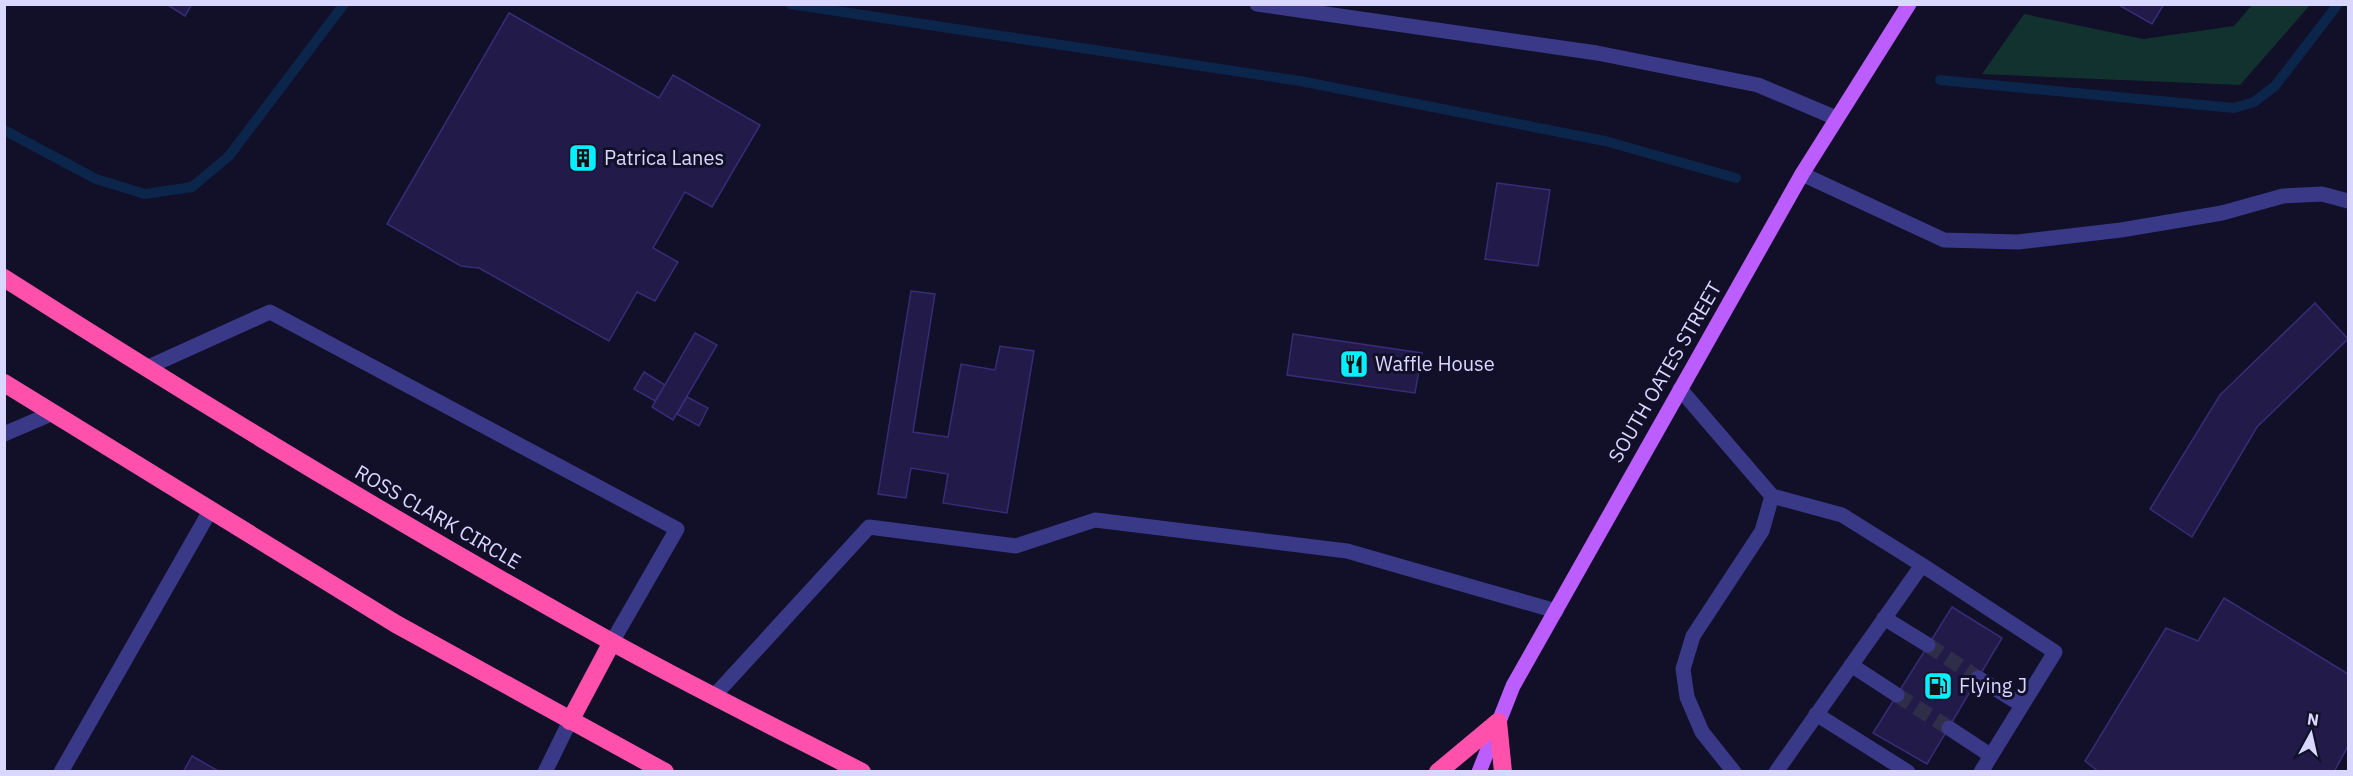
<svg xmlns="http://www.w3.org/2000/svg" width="2353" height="776" font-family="'IBM Plex Sans',sans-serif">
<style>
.green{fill:#123230}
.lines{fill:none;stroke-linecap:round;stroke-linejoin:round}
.stream{stroke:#0b254b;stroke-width:10}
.building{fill:#221b49;stroke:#382c76;stroke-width:1.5}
.minor-tunnel{stroke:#302d48;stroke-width:15;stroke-dasharray:15 8;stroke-linecap:butt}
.minor{stroke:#393988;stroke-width:15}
.major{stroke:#bc5dff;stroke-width:15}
.highway{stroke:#ff51ab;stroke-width:18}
.labels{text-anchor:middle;stroke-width:6;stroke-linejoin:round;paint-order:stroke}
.poi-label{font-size:20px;fill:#d9d6ff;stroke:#120f28;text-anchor:start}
.street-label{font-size:20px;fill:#d9d6ff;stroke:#120f28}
</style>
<rect width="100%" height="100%" fill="#120f28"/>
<!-- green -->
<path class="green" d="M 2252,5 L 2310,5 L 2240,85 L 1982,74 L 2024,14 L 2143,39 L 2234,26 Z"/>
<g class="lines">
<!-- stream -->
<path class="stream" d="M 790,4 L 1300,81 L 1605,141 L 1736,178
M 1940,80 L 2234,108 L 2254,102 L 2275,86 L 2338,4
M 4,130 L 96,179 L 145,194 L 192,187 L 229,156 L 344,4"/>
</g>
<!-- building -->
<path class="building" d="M 166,4 L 192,4 L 185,16 Z
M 2117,4 L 2164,4 L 2152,24 Z
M 509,13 L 659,98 L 673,75 L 760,125 L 712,207 L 685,192 L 653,248 L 678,262 L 655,301 L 637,292 L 609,341 L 479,268 L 461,266 L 387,224 Z
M 1497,183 L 1550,190 L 1538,266 L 1485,259 Z
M 911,291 L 935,294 L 913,432 L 948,437 L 961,364 L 995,370 L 1000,346 L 1034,351 L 1007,513 L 943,503 L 948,474 L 911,468 L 906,498 L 878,494 Z
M 2315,303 L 2348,339 L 2257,427 L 2192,537 L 2150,509 L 2220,395 Z
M 695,333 L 717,345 L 673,420 L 652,407 Z
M 1293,334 L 1422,353 L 1415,393 L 1287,375 Z
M 644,372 L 665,385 L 655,401 L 634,389 Z
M 687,397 L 708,408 L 699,426 L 677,414 Z
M 2224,598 L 2348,674 L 2348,746 L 2334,772 L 2099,772 L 2085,761 L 2166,628 L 2198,641 Z
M 1952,607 L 2002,638 L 1927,764 L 1873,733 Z
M 192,756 L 220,772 L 183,772 Z"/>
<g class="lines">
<!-- minor-tunnel -->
<path class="minor-tunnel" d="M 1928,645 L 1978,678
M 1897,695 L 1949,728"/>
<!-- minor -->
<path class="minor" d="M 1257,4 L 1597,53 L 1758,85 L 1836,118
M 1802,174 L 1944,240 L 2018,242 L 2121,230 L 2222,213 L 2283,196 L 2322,194 L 2348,201
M 146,368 L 270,312 L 677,529 L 612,642
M 1680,389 L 1772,496 L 1762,531 L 1693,636 L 1683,669 L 1687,697 L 1702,732 L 1734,772
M 4,434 L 53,413
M 1772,496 L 1842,515 L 1922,565
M 1884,618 L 1928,645
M 1851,665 L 1897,695
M 1978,678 L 2022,705
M 714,696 L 869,527 L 1016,546 L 1095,520 L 1347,551 L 1556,611
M 1816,714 L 1908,772
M 1949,728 L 1990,755
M 61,772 L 210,511
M 545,772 L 570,721
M 1776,772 L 1922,565 L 2055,652 L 1981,772"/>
<!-- major -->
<path class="major" d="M 1479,772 L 1513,686 L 1802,174 L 1909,4"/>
<!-- highway -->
<path class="highway" d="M 4,278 C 203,405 404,527 610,641 C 693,687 778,729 862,772
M 4,383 L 396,624 L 665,772
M 570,721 L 612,642
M 1498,722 L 1503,772
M 1438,772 L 1498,722"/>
</g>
<!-- icons -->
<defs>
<g id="building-square" transform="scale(1.5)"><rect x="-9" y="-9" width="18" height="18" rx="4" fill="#02f0ff" stroke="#120f28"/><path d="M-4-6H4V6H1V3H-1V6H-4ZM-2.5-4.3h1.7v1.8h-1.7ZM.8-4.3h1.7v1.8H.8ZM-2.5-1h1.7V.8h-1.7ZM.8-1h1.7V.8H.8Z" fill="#111"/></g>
<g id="restaurant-square" transform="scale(1.5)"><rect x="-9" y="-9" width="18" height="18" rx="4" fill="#02f0ff" stroke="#120f28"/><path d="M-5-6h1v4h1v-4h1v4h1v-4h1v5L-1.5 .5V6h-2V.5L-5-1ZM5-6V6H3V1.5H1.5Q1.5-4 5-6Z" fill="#111"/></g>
<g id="fuel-square" transform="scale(1.5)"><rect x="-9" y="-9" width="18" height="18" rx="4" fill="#02f0ff" stroke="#120f28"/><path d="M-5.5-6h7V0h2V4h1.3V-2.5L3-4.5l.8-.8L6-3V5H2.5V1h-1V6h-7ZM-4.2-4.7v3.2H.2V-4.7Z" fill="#111"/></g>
</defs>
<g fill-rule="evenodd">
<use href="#building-square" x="583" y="158"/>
<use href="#restaurant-square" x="1354" y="364"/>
<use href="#fuel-square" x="1938" y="686"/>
</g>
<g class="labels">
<!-- poi labels -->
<g class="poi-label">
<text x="604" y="165">Patrica Lanes</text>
<text x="1375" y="371">Waffle House</text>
<text x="1959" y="693">Flying J</text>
</g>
<!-- street labels -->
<g class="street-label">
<text transform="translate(1665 372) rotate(-60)" y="7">SOUTH OATES STREET</text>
<text transform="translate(438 517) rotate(30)" y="7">ROSS CLARK CIRCLE</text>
</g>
</g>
<!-- border -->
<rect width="2353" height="776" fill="none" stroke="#d9d6ff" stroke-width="12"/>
<!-- north arrow -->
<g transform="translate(2311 734) rotate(8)" stroke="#120f28" stroke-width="4.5" paint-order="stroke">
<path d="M0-4.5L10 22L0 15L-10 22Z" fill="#d9d6ff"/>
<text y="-9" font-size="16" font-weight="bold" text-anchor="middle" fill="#d9d6ff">N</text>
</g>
</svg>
